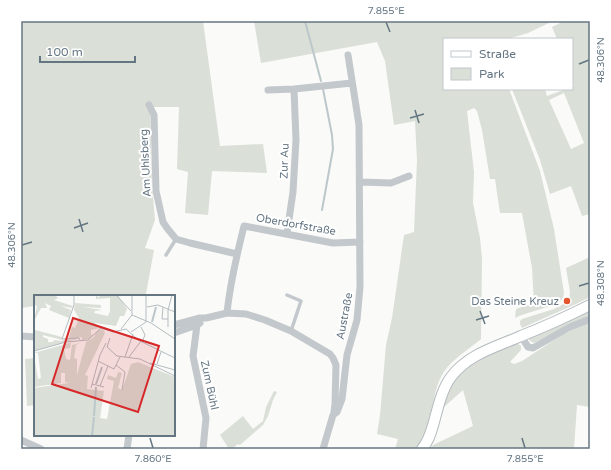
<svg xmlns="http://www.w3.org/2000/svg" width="611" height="470" font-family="'Varela Round',sans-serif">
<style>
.green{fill:#dadfd7;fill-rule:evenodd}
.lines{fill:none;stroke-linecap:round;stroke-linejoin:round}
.stream{stroke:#bbc7cb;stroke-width:2}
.secondary-casing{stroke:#b3babf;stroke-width:12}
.lane{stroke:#c3c8cc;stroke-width:3.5}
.street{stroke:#c3c8cc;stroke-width:7}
.secondary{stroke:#fff;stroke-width:10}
.ticks{fill:none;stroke:#657683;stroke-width:1.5}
.poi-dot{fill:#e4572e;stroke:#fff;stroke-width:1.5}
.labels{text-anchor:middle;stroke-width:4;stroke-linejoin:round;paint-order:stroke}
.street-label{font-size:11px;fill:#657683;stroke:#fff}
.poi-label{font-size:11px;fill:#657683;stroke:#fff;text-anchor:end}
.inset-river{fill:none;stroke:#bbc7cb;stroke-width:2}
.inset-road{fill:none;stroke:#b5bdc2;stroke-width:1}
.view{fill:#d62828;fill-opacity:0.15;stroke:#d62828;stroke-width:2}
.inset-edge{fill:none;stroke:#657683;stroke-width:2}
.neatline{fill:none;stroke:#657683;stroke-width:1.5}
.ticks-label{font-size:10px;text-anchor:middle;fill:#657683}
</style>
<rect width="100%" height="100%" fill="#fafaf8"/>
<!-- green -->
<path class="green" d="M 21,21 L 203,21 L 220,146 L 263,144 L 267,173 L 212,171 L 208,215 L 185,213 L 188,172 L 177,169 L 179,107 L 150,107 L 152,186 L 155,220 L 145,248 L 154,250 L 146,294 L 144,296 L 35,296 L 35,306 L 21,308 Z
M 254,21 L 553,21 L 528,33 L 507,39 L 444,39 L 444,89 L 509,89 L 540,171 L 554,229 L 564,293 C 564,295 563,298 562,299 C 557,307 525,312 515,318 L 516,309 L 534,303 L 532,268 L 522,213 L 500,213 L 495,179 L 490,179 L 482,130 L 477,111 L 474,108 L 467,111 L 474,172 L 473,203 L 480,238 L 482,259 L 481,339 C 467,351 448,361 440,379 C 433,392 428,444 413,449 C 409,450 400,449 395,449 L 398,439 L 377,434 L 380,415 L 386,345 L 392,318 L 404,235 L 414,232 L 417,160 L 415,121 L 394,125 L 385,61 L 377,42 L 261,63 Z
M 564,21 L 590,21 L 590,214 L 582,216 L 571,186 L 550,194 L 540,160 L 512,89 L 545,89 L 547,96 L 566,89 L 572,89 L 572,87 L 574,86 L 572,79 L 572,39 L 557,39 L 552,27 ZM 564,93 L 584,143 L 571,149 L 549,100 Z
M 590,257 L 590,297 L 578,303 L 522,328 L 520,324 L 520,321 L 522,319 L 554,309 L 569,301 L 570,292 L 566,268 Z
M 590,309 L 590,315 L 534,343 L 530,341 L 529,339 L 531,336 Z
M 590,322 L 590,407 L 577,405 L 574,449 L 430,449 L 433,445 L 473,426 L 463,390 L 443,408 L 444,399 L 453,383 L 457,376 L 473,362 L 510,344 L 517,343 L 521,346 L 521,350 L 510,362 L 514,364 L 522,361 L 562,335 Z
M 35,358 L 35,405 L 27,406 L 25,359 Z
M 274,391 L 277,392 L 273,400 L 268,416 L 263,425 L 240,445 L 238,444 L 232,449 L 229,449 L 220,435 L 243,416 L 253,429 L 263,421 L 266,407 Z"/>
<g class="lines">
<!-- stream -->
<path class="stream" d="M 305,21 L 321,81
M 322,210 L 333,149 L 332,135 L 323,89"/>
<!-- secondary casing -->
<g class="secondary-casing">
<path id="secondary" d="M 422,449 C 429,441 431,432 434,422 C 438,407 442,389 451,377 C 468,354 496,347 521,336 C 544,327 568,316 590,305"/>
</g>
<!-- lane -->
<path class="lane" d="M 166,255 L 176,239
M 287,295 L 301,301 L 291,331"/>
<!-- street -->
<path class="street" d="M 268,90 L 294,89 L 352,83
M 149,105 L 154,115 L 156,191 L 163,222 L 167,228 L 176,239 L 190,243 L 237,254
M 360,182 L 391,183 L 409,176
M 287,233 L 293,192 L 296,140 L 294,89
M 227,313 C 230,283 237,254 244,226 L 333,243 L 360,242
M 174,325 L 200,318 L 206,318 L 227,313 L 246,314 L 265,320 L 291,331 L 330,354 L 333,358 L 336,365 L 335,404 L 334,412
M 197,325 L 193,356 L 206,418 L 203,449
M 174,333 L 197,325 L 200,323
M 21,336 L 35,337
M 521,336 L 528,347 L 533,348 L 568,328 L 590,319
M 21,440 L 41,449
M 127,449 L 129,435
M 323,449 L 333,415 L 337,412 L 342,399 L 347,355 L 357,320 L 360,287 L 359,125 L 348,55"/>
<!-- secondary -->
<use href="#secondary" class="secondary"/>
</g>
<!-- ticks -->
<path class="ticks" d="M 386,22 L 390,32M 579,64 L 589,60M 415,110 L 419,123M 410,118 L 424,114M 79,219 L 83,232M 74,228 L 88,223M 22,245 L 32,242M 579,286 L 589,283M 480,311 L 485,324M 476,320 L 489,316M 150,438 L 153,448M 522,438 L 525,448"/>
<!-- markers -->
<circle class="poi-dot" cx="567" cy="301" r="4"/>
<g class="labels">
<!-- street labels -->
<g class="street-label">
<text transform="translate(284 161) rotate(-88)" y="4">Zur Au</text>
<text transform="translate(145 163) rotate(-93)" y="4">Am Uhlsberg</text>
<text transform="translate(296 224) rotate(10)" y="4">Oberdorfstraße</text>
<text transform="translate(344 316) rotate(-79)" y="4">Austraße</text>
<text transform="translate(210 385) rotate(78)" y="4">Zum Bühl</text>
</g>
<!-- poi labels -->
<g class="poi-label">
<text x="559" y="305">Das Steine Kreuz</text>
</g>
</g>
<!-- overview -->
<g transform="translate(34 295)">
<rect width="141" height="141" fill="#fafaf8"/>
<path d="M 0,0 L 21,0 L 24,3 L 20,5 L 39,11 L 38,13 L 27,11 L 37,15 L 35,23 L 15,15 L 17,11 L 11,8 L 13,13 L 7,13 L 0,26 L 3,11 L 0,10 ZM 62,0 L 65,3 L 66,0 L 84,0 L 93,14 L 90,21 L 86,21 L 82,31 L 61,28 L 66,33 L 57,35 L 57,40 L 60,39 L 55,44 L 48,45 L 48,42 L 33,45 L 44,44 L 0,56 L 1,35 L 28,42 L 28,45 L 9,40 L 9,42 L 14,44 L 14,47 L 19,47 L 20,45 L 27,46 L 35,43 L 38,32 L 41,33 L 45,23 L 40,15 L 41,8 L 67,10 L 67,13 L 49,12 L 68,15 L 61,16 L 60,18 L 74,21 L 76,16 L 76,3 L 62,4 ZM 69,34 L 71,38 L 51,80 L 54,81 L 53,94 L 70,96 L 66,123 L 73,124 L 80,86 L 73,84 L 74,80 L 82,83 L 84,77 L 88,78 L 84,93 L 88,95 L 97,69 L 104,67 L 141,82 L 141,141 L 0,141 L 0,93 L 35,88 L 31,87 L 31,78 L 27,78 L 27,88 L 0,92 L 0,61 L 4,84 L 7,83 L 4,58 L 0,58 L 35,48 L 45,47 L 37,48 L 36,53 L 30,54 L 32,64 L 36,65 L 38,50 L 46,48 L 42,50 L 40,63 L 43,64 L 43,80 L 52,47 L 59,43 L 64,35 Z" fill="#dadfd7"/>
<path class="inset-river" d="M 118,27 L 122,12M 62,89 L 68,72M 60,121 L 62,92M 58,141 L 60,122"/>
<path class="inset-road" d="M 40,0 L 40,10 L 28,44 L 45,43 L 46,45M 83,1 L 97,16M 113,12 L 124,10 L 141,17M 129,12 L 128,24 L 134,24M 98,20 L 117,28 L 141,44M 107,32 L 111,40 L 108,47M 134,32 L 134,15 L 138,0M 87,34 L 98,20 L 98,0M 97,37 L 112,27 L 112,0M 76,43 L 73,52 L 83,61 L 106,64 L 141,81M 0,56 L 32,47 L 54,45 L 67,33 L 79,37 L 92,34 L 104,45 L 141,63M 91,62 L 99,39M 95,62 L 107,46M 64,66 L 80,74 L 86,62M 116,68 L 141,75M 123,69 L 127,57M 82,70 L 91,77 L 88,95M 58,89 L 70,92M 66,91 L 74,71M 57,93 L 66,60 L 72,48"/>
<path class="view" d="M 39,23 L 125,51 L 104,117 L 18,89 Z"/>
<rect width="141" height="141" class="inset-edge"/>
</g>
<!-- border -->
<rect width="611" height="470" fill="none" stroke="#ffffff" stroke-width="44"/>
<!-- legend -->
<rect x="443" y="38" width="130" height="52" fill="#ffffff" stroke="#c1c8cd"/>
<rect x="451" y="51" width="20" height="6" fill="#ffffff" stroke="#c1c8cd"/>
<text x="479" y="58" font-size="12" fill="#657683">Straße</text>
<rect x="451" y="68" width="20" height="12" fill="#dadfd7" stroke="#c1c8cd"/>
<text x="479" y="78" font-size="12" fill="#657683">Park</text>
<!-- scale -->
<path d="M40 56v6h95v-6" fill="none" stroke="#657683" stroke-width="2"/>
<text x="46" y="56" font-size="12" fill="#657683" stroke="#ffffff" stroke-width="3" paint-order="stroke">100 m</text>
<rect x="22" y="22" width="567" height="426" class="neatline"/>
<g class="ticks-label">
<text x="386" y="14">7.855°E</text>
<text transform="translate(600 60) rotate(-90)" y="4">48.306°N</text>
<text transform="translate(11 245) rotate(-90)" y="4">48.306°N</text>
<text transform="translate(600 283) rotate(-90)" y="4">48.308°N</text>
<text x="153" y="462">7.860°E</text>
<text x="525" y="462">7.855°E</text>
</g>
</svg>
